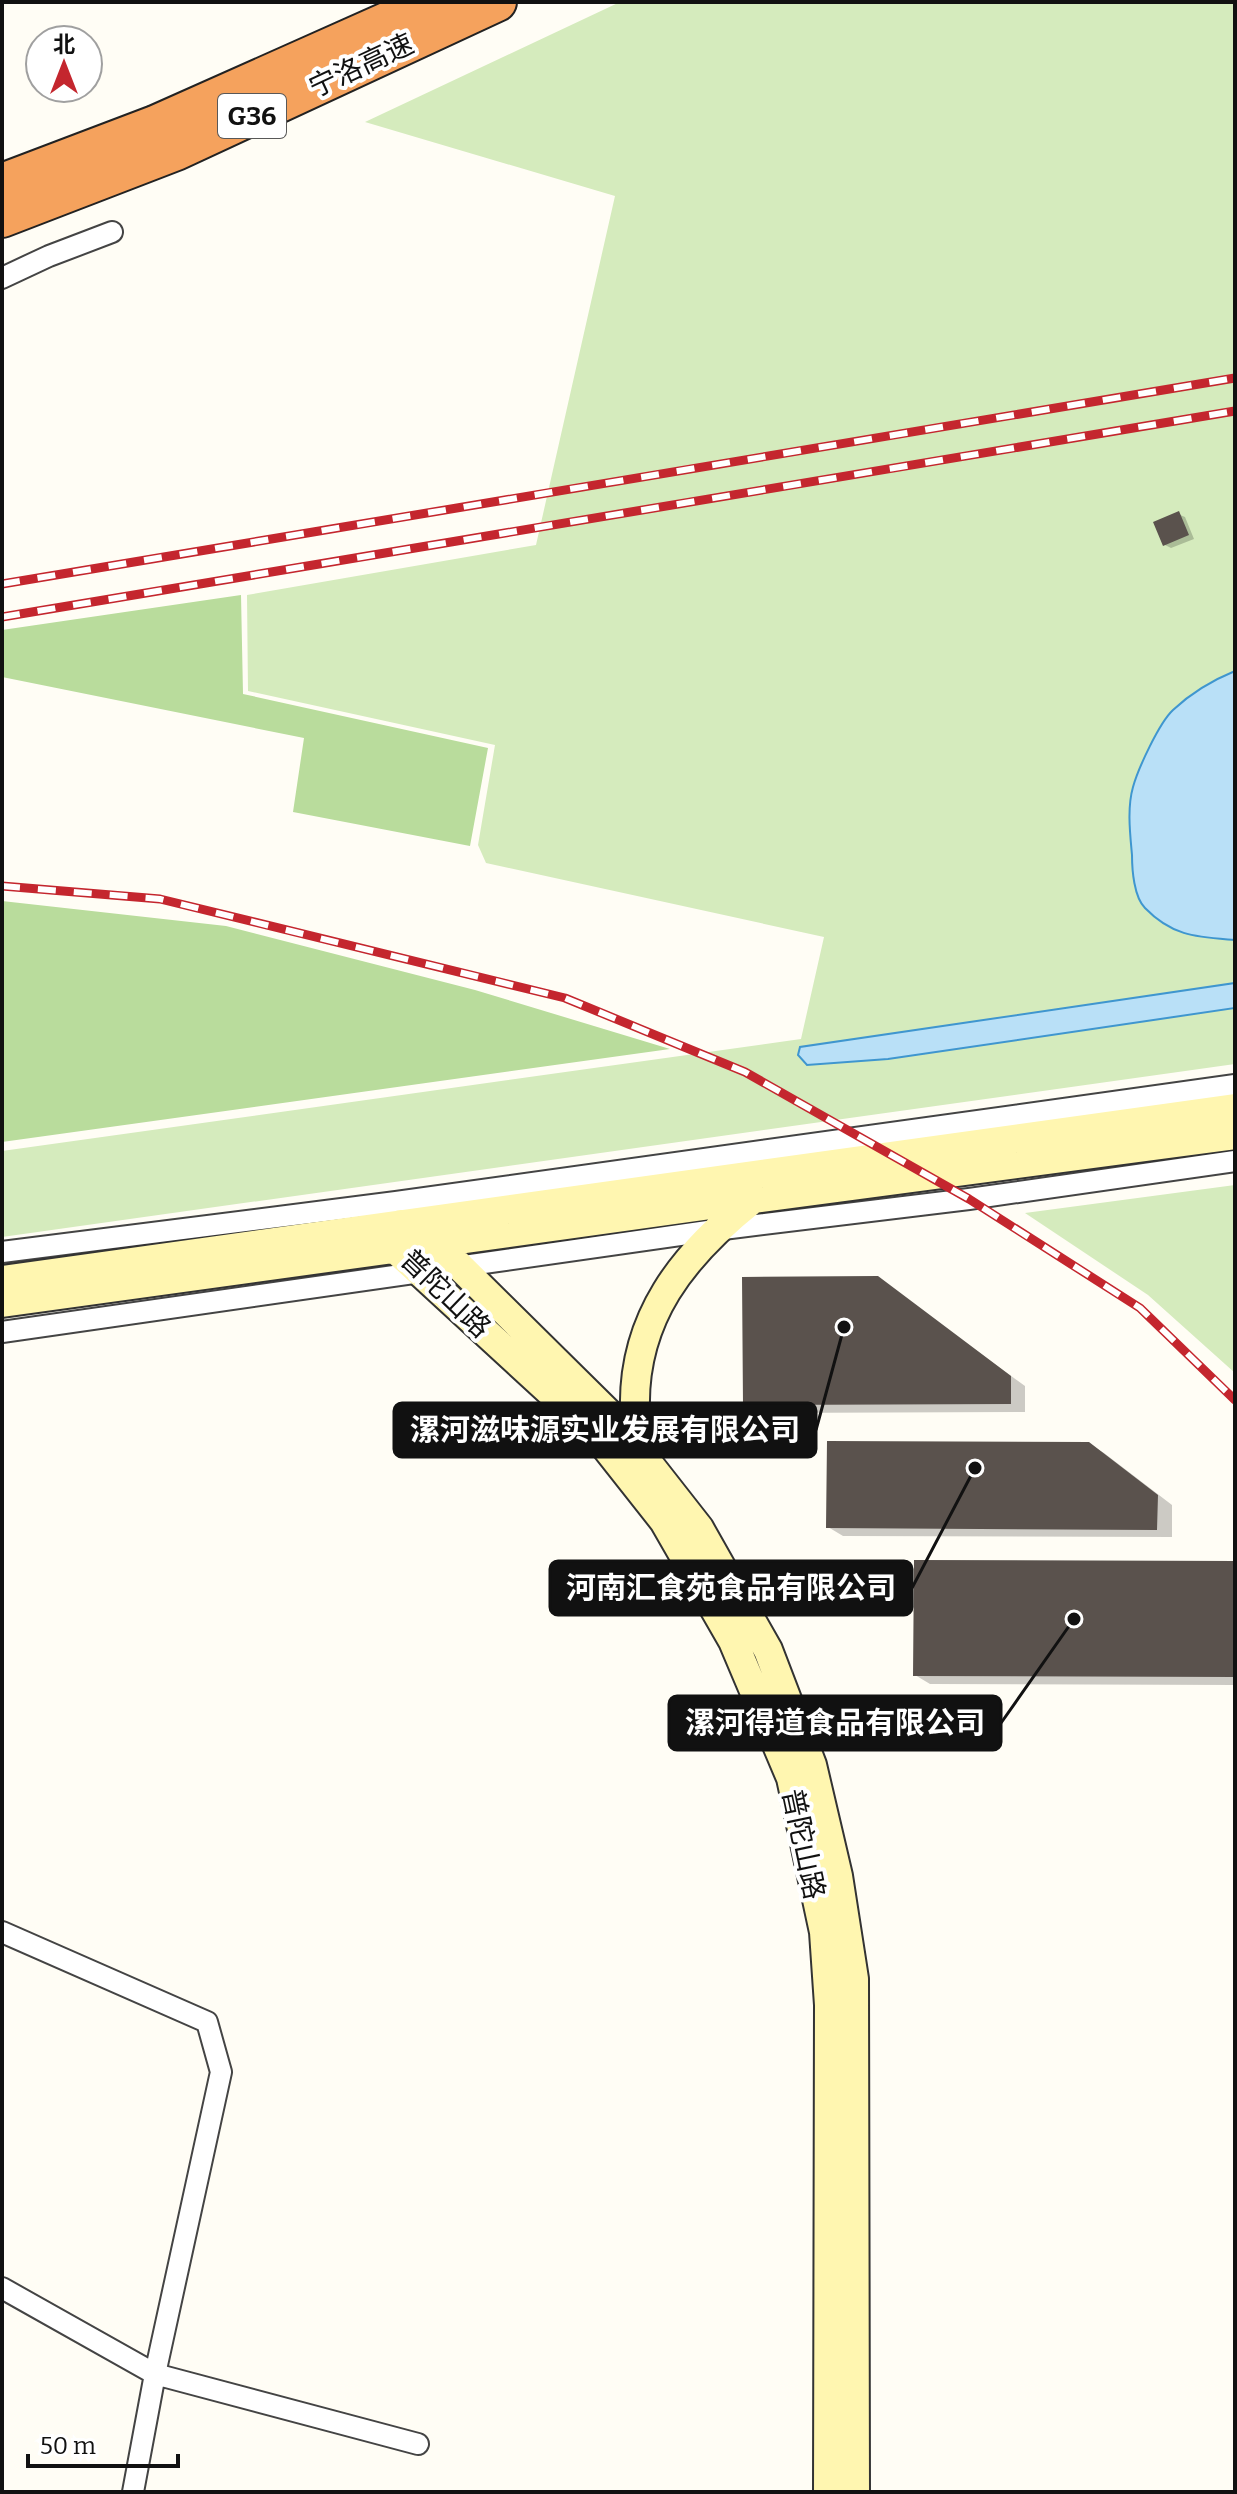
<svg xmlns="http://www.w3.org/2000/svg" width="1237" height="2494" font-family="Bitter,'Noto Sans SC',serif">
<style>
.green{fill:#d5ebbd}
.forest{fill:#b9dc9c}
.water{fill:#b9e0f7;stroke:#3f96cf;stroke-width:2}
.shadow{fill:#0003}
.building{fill:#5a524d}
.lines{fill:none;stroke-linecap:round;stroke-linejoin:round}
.street-casing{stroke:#444;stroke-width:24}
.secondary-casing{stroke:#333;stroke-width:32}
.highway-casing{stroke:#222;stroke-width:42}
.street{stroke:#fff;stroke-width:20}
.secondary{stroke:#fff6b0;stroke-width:28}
.highway{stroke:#f5a25d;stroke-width:38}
.rail-casing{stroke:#c4262e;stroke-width:9}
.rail{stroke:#fff;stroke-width:6;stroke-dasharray:18;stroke-linecap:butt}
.labels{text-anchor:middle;stroke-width:8;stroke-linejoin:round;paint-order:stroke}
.shield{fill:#fff;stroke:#585858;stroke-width:2}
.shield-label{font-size:26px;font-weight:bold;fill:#111}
.street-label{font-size:28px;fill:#111;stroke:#fff}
.leader{fill:none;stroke:#111;stroke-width:3}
.callout-dot{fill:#111;stroke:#fff;stroke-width:3}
.callout{fill:#111;stroke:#111;stroke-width:3}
.callout-label{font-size:30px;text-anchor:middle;font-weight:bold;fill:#fff}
</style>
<rect width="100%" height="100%" fill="#fffdf5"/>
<!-- green -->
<path class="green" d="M 620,2 L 1235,2 L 1235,1064 L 2,1237 L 2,1151 L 801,1039 L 824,937 L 486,863 L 478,845 L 495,745 L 248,691 L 247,595 L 536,545 L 615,196 L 365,122 Z
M 1235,1185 L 1235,1373 L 1148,1295 L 1025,1213 Z"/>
<!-- forest -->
<path class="forest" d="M 241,595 L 243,694 L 488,748 L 470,846 L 293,812 L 304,738 L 2,677 L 2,630 Z
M 2,901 L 226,926 L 475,990 L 670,1049 L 2,1142 Z"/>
<!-- water -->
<path class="water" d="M 1235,671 L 1235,940 C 1198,937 1173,937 1145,908 C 1134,897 1132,870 1132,855 C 1130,833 1127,808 1133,787 C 1138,769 1159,723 1173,710 C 1190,694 1213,680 1235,671 Z
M 1235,983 L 1235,1008 L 888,1059 L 807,1065 L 798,1055 L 800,1047 Z"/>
<!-- shadow -->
<path class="shadow" d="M 1178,514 L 1185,517 L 1194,539 L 1171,548 L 1165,545 Z
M 877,1278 L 1025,1386 L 1025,1412 L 759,1413 L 745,1404 Z
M 1089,1444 L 1104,1453 L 1172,1505 L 1172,1537 L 843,1536 L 828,1527 Z
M 1235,1563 L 1235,1685 L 930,1684 L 915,1675 Z"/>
<!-- building -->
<path class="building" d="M 1179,511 L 1189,535 L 1163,546 L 1153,522 Z
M 878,1276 L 1011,1376 L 1011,1404 L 743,1405 L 742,1277 Z
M 827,1441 L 1089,1442 L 1158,1495 L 1157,1530 L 826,1528 Z
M 914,1560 L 1235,1561 L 1235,1677 L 913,1676 Z"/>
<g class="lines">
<!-- street casing -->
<g class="street-casing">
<path id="street" d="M 2,278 L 49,256 L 112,232
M 2,1252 L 396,1202 L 1235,1085
M 2,1332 L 715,1230 L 969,1199 L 1235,1161
M 2,1932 L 207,2022 L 221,2072 L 155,2374 L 133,2492
M 2,2288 L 155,2374 L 418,2444"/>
</g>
<!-- secondary casing -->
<g class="secondary-casing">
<path id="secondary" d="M 2,1280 L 1235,1108
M 2,1303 L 754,1199 L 1235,1135
M 644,1453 C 641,1439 635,1424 635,1411 C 632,1318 683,1255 752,1200
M 828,2492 L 829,2005 L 824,1932 L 791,1778 L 733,1641 L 664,1521 L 593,1431 L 396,1250 L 401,1224 L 437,1244 L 612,1417 L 699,1528 L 768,1650 L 812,1765 L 838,1876 L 854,1979 L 855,2492"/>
</g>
<!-- highway casing -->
<g class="highway-casing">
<path id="highway" d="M 2,183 L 155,125 L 431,2
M 2,218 L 176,151 L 497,2"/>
</g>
<!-- street -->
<use href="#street" class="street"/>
<!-- secondary -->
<use href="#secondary" class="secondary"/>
<!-- highway -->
<use href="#highway" class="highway"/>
<!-- rail casing -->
<g class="rail-casing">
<path id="rail" d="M 2,584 L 1235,378
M 2,617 L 1235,411
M 2,886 L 160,899 L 565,998 L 745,1072 L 969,1199 L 1140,1308 L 1235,1400"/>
</g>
<!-- rail -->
<use href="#rail" class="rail"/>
</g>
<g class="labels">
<!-- shield labels -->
<rect class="shield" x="218" y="94" width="68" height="44" rx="6"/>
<g class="shield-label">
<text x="252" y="125">G36</text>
</g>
<!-- street labels -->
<g class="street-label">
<text transform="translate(361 65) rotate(-25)" y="10">宁洛高速</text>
<text transform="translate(446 1293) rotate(44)" y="10">普陀山路</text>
<text transform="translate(804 1844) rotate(78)" y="10">普陀山路</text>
</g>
</g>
<!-- callouts -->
<path class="leader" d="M844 1327L816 1430M975 1468L912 1588M1074 1619L1001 1723"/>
<g class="callout-dot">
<circle cx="844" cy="1327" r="8"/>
<circle cx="975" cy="1468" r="8"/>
<circle cx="1074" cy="1619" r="8"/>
</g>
<g class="callout">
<rect x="394" y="1403" width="422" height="54" rx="8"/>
<rect x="550" y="1561" width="362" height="54" rx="8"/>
<rect x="669" y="1696" width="332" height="54" rx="8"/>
</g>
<g class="callout-label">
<text x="605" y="1440">漯河滋味源实业发展有限公司</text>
<text x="731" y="1598">河南汇食苑食品有限公司</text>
<text x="835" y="1733">漯河得道食品有限公司</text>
</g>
<!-- border -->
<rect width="1237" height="2494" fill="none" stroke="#111111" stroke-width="8"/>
<!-- north arrow -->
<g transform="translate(64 64)"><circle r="38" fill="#ffffff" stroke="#a0a0a0" stroke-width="2"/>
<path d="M0-6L14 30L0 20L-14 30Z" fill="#c4262e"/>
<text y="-12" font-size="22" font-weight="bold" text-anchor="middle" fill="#111111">北</text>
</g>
<!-- scale -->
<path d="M28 2454v12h150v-12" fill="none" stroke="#111111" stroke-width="4"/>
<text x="40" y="2454" font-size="24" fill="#111111" stroke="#ffffff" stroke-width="6" paint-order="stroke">50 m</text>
</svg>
